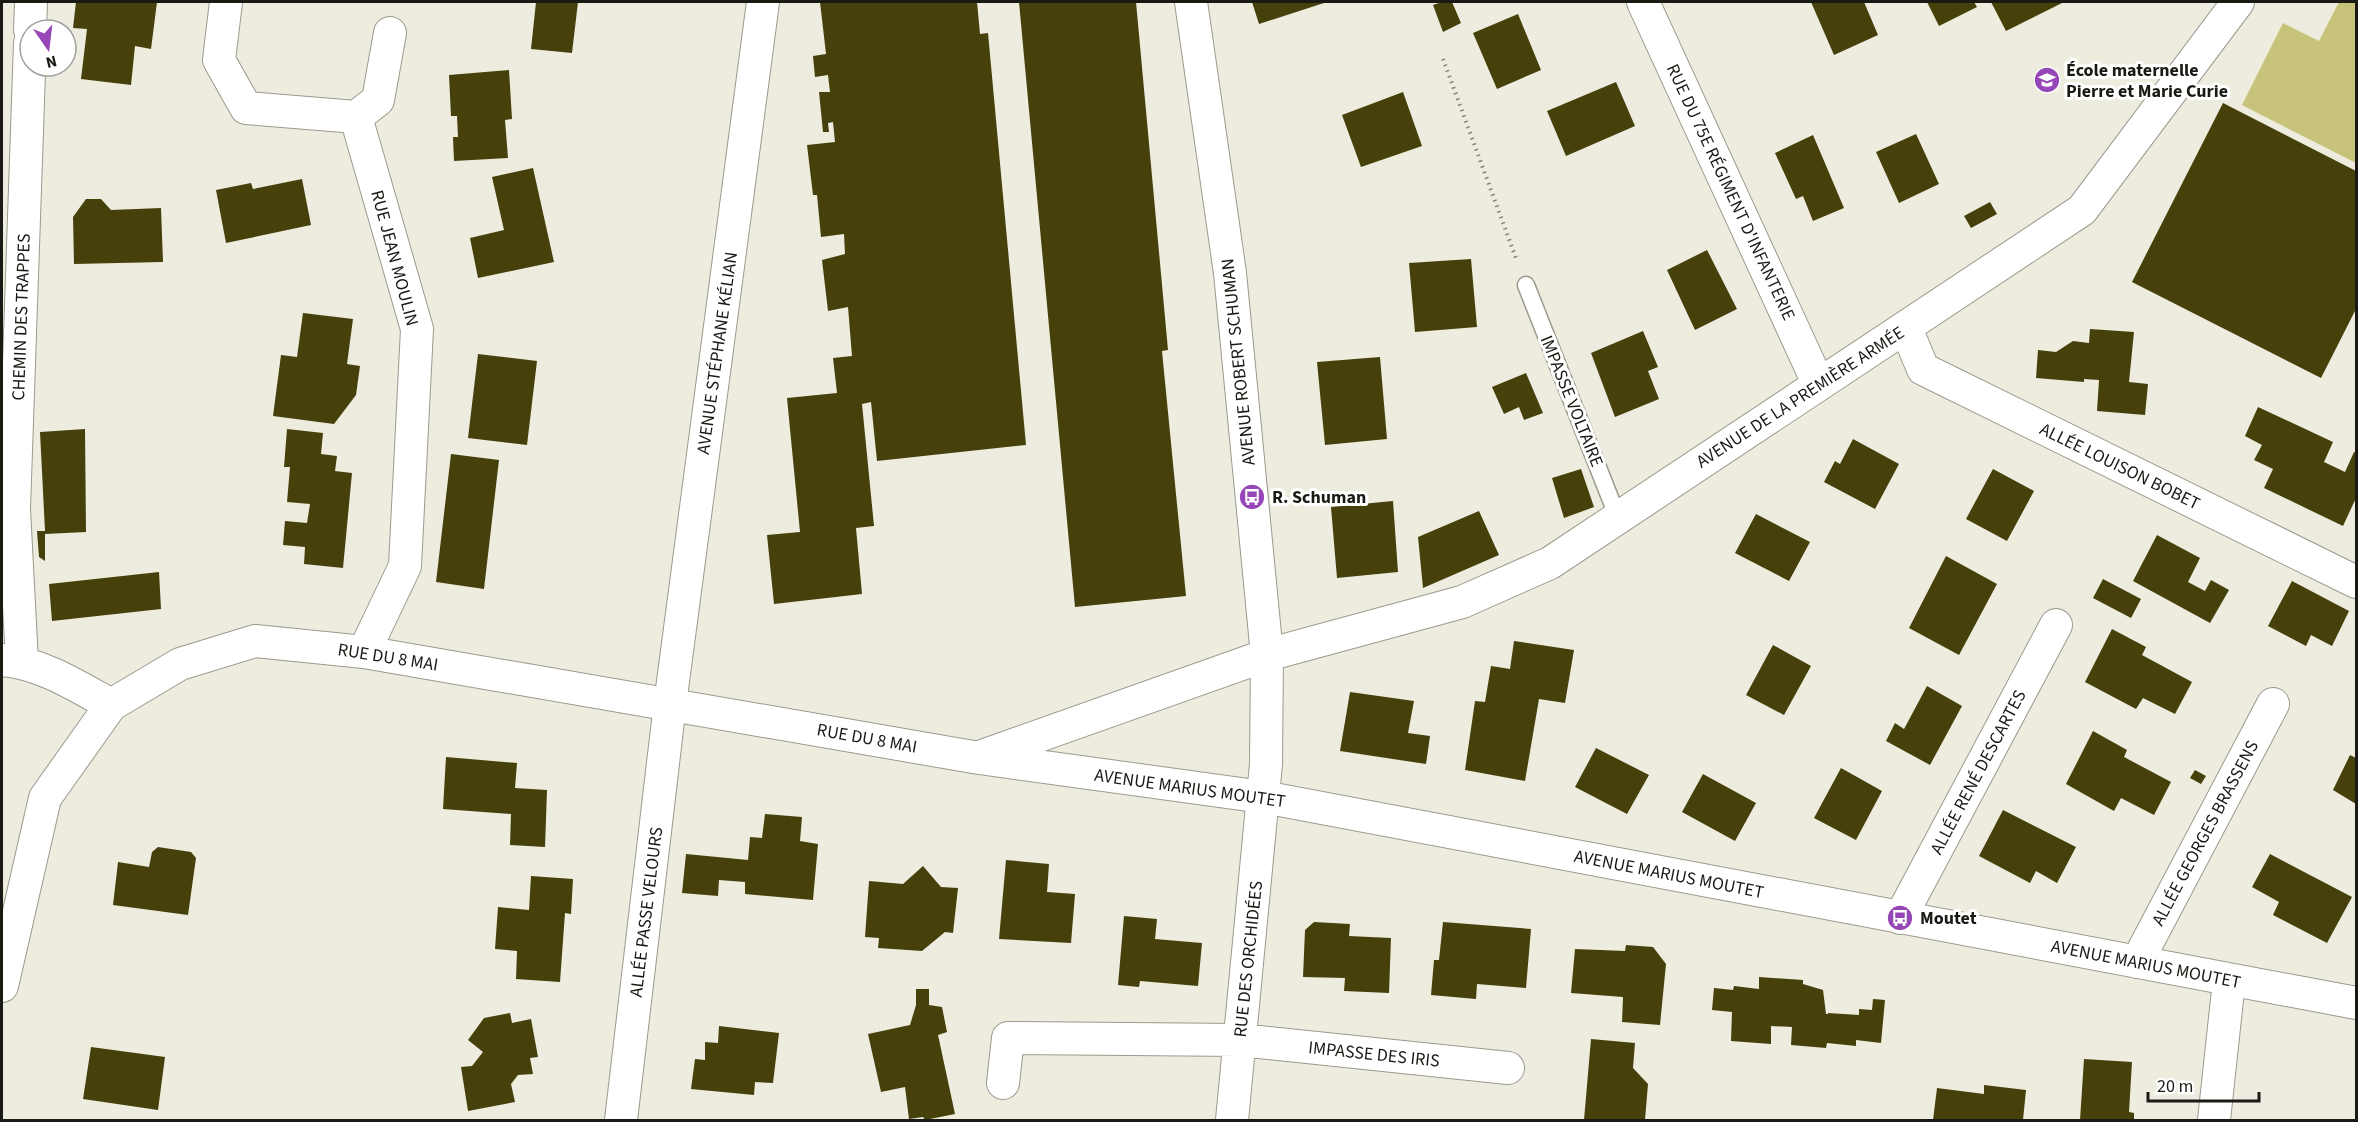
<svg xmlns="http://www.w3.org/2000/svg" width="2358" height="1122" font-family="'Source Sans 3',sans-serif">
<style>
.green{fill:#c8c37a}
.building{fill:#46410b}
.lines{fill:none;stroke-linecap:round;stroke-linejoin:round}
.service-casing{stroke:#9b9a8d;stroke-width:19}
.minor-casing{stroke:#9b9a8d;stroke-width:34}
.path{stroke:#85857c;stroke-width:4;stroke-dasharray:1.5 4.5;stroke-linecap:butt}
.service{stroke:#fff;stroke-width:16}
.minor{stroke:#fff;stroke-width:32}
.labels{text-anchor:middle;stroke-width:6;stroke-linejoin:round;paint-order:stroke}
.poi-label{font-size:18px;font-weight:bold;fill:#1a1a15;stroke:#fff;text-anchor:start}
.street-label{font-size:18px;fill:#1a1a15;stroke:#fff}
</style>
<rect width="100%" height="100%" fill="#edecdf"/>
<!-- green -->
<path class="green" d="M 2339,2 L 2356,2 L 2356,163 L 2242,105 L 2283,23 L 2319,41 Z"/>
<!-- building -->
<path class="building" d="M 76,2 L 157,2 L 151,49 L 135,46 L 131,85 L 81,79 L 87,29 L 73,28 Z
M 536,2 L 578,2 L 572,53 L 531,49 Z
M 820,2 L 977,2 L 980,34 L 988,33 L 1026,445 L 877,461 L 871,402 L 862,404 L 874,526 L 856,528 L 862,594 L 774,604 L 767,535 L 800,532 L 787,398 L 837,393 L 833,358 L 852,356 L 848,307 L 828,311 L 822,260 L 845,254 L 844,234 L 821,237 L 817,195 L 813,195 L 807,145 L 835,142 L 833,122 L 828,123 L 829,132 L 823,132 L 819,92 L 830,92 L 828,75 L 815,77 L 813,56 L 826,54 Z
M 1019,2 L 1136,2 L 1168,350 L 1162,351 L 1186,596 L 1075,607 Z
M 1252,2 L 1324,2 L 1324,3 L 1259,24 Z
M 1442,2 L 1452,2 L 1461,23 L 1443,32 L 1433,5 Z
M 1811,2 L 1864,2 L 1878,35 L 1834,55 Z
M 1927,2 L 1974,2 L 1977,7 L 1939,26 Z
M 1991,2 L 2064,2 L 2006,31 Z
M 1518,14 L 1541,70 L 1497,89 L 1473,33 Z
M 509,70 L 512,119 L 505,120 L 508,158 L 454,161 L 453,137 L 458,137 L 457,116 L 451,116 L 449,75 Z
M 1616,82 L 1635,126 L 1566,156 L 1547,111 Z
M 1403,92 L 1422,146 L 1361,167 L 1342,115 Z
M 2223,103 L 2356,171 L 2356,309 L 2321,378 L 2132,282 Z
M 1916,134 L 1939,184 L 1899,203 L 1876,152 Z
M 1813,135 L 1844,208 L 1813,221 L 1803,196 L 1796,199 L 1775,153 Z
M 533,168 L 554,262 L 478,278 L 470,238 L 504,230 L 492,177 Z
M 302,179 L 311,225 L 226,243 L 216,190 L 251,183 L 253,189 Z
M 86,199 L 101,199 L 111,210 L 161,208 L 163,262 L 74,264 L 73,217 Z
M 1990,202 L 1997,214 L 1971,228 L 1964,216 Z
M 1707,250 L 1737,309 L 1695,330 L 1667,270 Z
M 1471,259 L 1477,327 L 1415,332 L 1409,263 Z
M 303,313 L 353,319 L 347,364 L 360,366 L 356,395 L 334,424 L 273,416 L 281,355 L 297,357 Z
M 2090,329 L 2134,332 L 2129,382 L 2148,384 L 2145,415 L 2097,411 L 2099,380 L 2084,379 L 2084,382 L 2036,378 L 2038,350 L 2056,352 L 2073,341 L 2089,343 Z
M 1643,331 L 1658,367 L 1648,371 L 1659,399 L 1615,417 L 1591,353 Z
M 478,354 L 537,361 L 527,445 L 468,438 Z
M 1380,357 L 1387,439 L 1325,445 L 1317,362 Z
M 1526,373 L 1543,413 L 1524,420 L 1519,407 L 1504,414 L 1492,387 Z
M 2258,407 L 2333,442 L 2324,462 L 2345,472 L 2354,452 L 2356,453 L 2356,498 L 2343,526 L 2264,488 L 2273,469 L 2254,460 L 2262,445 L 2245,436 Z
M 85,429 L 86,532 L 45,534 L 45,561 L 39,557 L 37,531 L 45,531 L 40,432 Z
M 287,429 L 323,433 L 321,454 L 337,456 L 335,471 L 352,473 L 343,568 L 304,564 L 305,547 L 283,545 L 285,521 L 307,523 L 310,504 L 287,502 L 290,467 L 284,467 Z
M 1853,439 L 1899,464 L 1875,509 L 1824,482 L 1835,461 L 1840,464 Z
M 451,454 L 499,460 L 484,589 L 436,582 Z
M 1581,469 L 1594,507 L 1564,518 L 1552,478 Z
M 1993,469 L 2034,491 L 2007,541 L 1966,519 Z
M 1393,501 L 1398,572 L 1337,578 L 1331,507 Z
M 1479,511 L 1499,555 L 1423,588 L 1418,537 Z
M 1756,514 L 1810,542 L 1789,581 L 1735,553 Z
M 2157,535 L 2200,558 L 2188,582 L 2205,591 L 2211,580 L 2229,590 L 2210,623 L 2133,581 Z
M 1946,556 L 1997,584 L 1959,655 L 1909,628 Z
M 159,572 L 161,609 L 52,621 L 49,584 Z
M 2103,579 L 2141,599 L 2131,618 L 2093,598 Z
M 2292,581 L 2349,611 L 2332,646 L 2311,635 L 2306,646 L 2268,626 Z
M 2112,629 L 2146,647 L 2142,655 L 2192,682 L 2175,714 L 2143,698 L 2136,709 L 2085,682 Z
M 1514,641 L 1574,650 L 1565,703 L 1539,699 L 1525,781 L 1465,770 L 1475,701 L 1485,702 L 1491,666 L 1510,669 Z
M 1773,645 L 1811,666 L 1784,715 L 1746,695 Z
M 1927,686 L 1962,706 L 1930,765 L 1886,741 L 1895,723 L 1904,729 Z
M 1350,692 L 1414,701 L 1408,733 L 1430,736 L 1426,764 L 1340,751 Z
M 2093,731 L 2127,750 L 2124,757 L 2171,782 L 2154,815 L 2121,798 L 2114,811 L 2066,784 Z
M 1596,748 L 1649,775 L 1627,814 L 1575,787 Z
M 2350,755 L 2356,758 L 2356,804 L 2333,790 Z
M 446,757 L 517,763 L 515,788 L 547,790 L 545,847 L 510,845 L 511,814 L 443,809 Z
M 1841,768 L 1882,791 L 1856,840 L 1814,818 Z
M 2195,770 L 2206,776 L 2201,784 L 2190,778 Z
M 1703,774 L 1756,803 L 1735,841 L 1682,812 Z
M 2003,810 L 2076,847 L 2057,883 L 2036,871 L 2030,883 L 1979,856 Z
M 765,814 L 802,817 L 800,841 L 818,844 L 813,900 L 745,894 L 745,882 L 719,880 L 718,896 L 682,893 L 686,854 L 748,860 L 750,837 L 762,838 Z
M 158,847 L 191,852 L 196,858 L 188,915 L 113,905 L 118,862 L 149,867 L 152,852 Z
M 2270,854 L 2352,897 L 2327,943 L 2273,915 L 2279,902 L 2252,887 Z
M 1006,860 L 1049,864 L 1047,892 L 1075,894 L 1071,943 L 999,939 Z
M 923,866 L 941,887 L 958,888 L 953,933 L 945,932 L 922,951 L 878,948 L 879,938 L 865,937 L 869,881 L 903,884 Z
M 531,876 L 573,879 L 571,914 L 565,913 L 560,982 L 516,979 L 517,951 L 495,949 L 498,907 L 529,910 Z
M 1124,916 L 1157,919 L 1155,939 L 1202,943 L 1198,986 L 1140,981 L 1139,987 L 1118,985 Z
M 1314,922 L 1350,924 L 1349,936 L 1391,938 L 1389,993 L 1344,991 L 1345,978 L 1303,977 L 1305,930 Z
M 1443,922 L 1531,929 L 1526,988 L 1477,984 L 1476,999 L 1431,995 L 1434,960 L 1439,960 Z
M 1626,945 L 1653,947 L 1666,964 L 1660,1025 L 1622,1022 L 1623,997 L 1571,993 L 1575,949 L 1625,951 Z
M 1759,977 L 1803,980 L 1803,984 L 1823,990 L 1826,1014 L 1828,1014 L 1828,1013 L 1859,1015 L 1859,1009 L 1872,1010 L 1873,999 L 1885,1000 L 1881,1043 L 1856,1040 L 1856,1046 L 1827,1043 L 1826,1048 L 1791,1045 L 1792,1027 L 1771,1026 L 1771,1044 L 1731,1041 L 1732,1012 L 1712,1010 L 1714,988 L 1733,990 L 1734,986 L 1759,989 Z
M 916,989 L 929,989 L 929,1005 L 942,1007 L 947,1032 L 938,1035 L 955,1114 L 925,1120 L 923,1117 L 909,1119 L 905,1087 L 881,1092 L 868,1034 L 910,1025 L 916,1005 Z
M 510,1013 L 512,1023 L 531,1019 L 538,1057 L 530,1058 L 533,1074 L 518,1075 L 511,1084 L 515,1102 L 468,1111 L 461,1067 L 472,1066 L 483,1052 L 468,1040 L 484,1018 Z
M 719,1026 L 779,1033 L 773,1083 L 755,1082 L 754,1095 L 691,1089 L 695,1059 L 705,1060 L 705,1042 L 718,1043 Z
M 1591,1039 L 1635,1043 L 1633,1068 L 1648,1084 L 1645,1120 L 1584,1120 Z
M 91,1047 L 165,1057 L 158,1110 L 83,1099 Z
M 2084,1059 L 2132,1062 L 2129,1112 L 2134,1113 L 2134,1120 L 2080,1120 Z
M 1984,1085 L 2026,1090 L 2023,1120 L 1933,1120 L 1937,1088 L 1984,1094 Z"/>
<g class="lines">
<!-- service casing -->
<g class="service-casing">
<path id="service" d="M 1526,285 L 1618,518"/>
</g>
<!-- minor casing -->
<g class="minor-casing">
<path id="minor" d="M 226,2 L 219,60 L 246,108 L 356,117 L 417,329 L 405,566 L 364,652
M 1191,2 L 1230,273 L 1267,655 L 1266,764 L 1232,1120
M 1643,2 L 1818,383
M 30,30 L 31,2
M 356,117 L 378,100 L 390,33
M 1906,328 L 1923,369 L 2356,582
M 2,660 C 41,663 77,686 111,705
M 22,662 L 14,509 L 30,43
M 982,756 L 1267,655 L 1462,602 L 1550,563 L 2082,210 L 2238,2
M 1900,918 L 2056,625
M 2137,962 L 2273,704
M 2,986 L 45,798 L 111,705 L 180,664 L 255,641 L 364,652 L 979,758 L 1263,797 L 2356,1003
M 1003,1083 L 1008,1038 L 1240,1040 L 1508,1068
M 621,1120 L 670,704 L 763,2
M 2214,1120 L 2229,981"/>
</g>
<!-- path -->
<path class="path" d="M 1443,59 L 1517,261"/>
<!-- service -->
<use href="#service" class="service"/>
<!-- minor -->
<use href="#minor" class="minor"/>
</g>
<!-- icons -->
<defs>
<g id="school-disc" transform="scale(1.35)"><circle r="9.5" fill="#9646b6" stroke="#fff"/><path d="M0-5L7-2L0 1L-7-2ZM-4 1L0 2.5L4 1V4Q0 6-4 4Z" fill="#fff"/></g>
<g id="bus-disc" transform="scale(1.35)"><circle r="9.5" fill="#9646b6" stroke="#fff"/><path d="M-5-6H5V4H4V6H2V4H-2V6H-4V4H-5ZM-3.5-4V0h7V-4ZM-3.5 1.2v1.5H-2V1.2ZM2 1.2v1.5H3.5V1.2Z" fill="#fff"/></g>
</defs>
<g fill-rule="evenodd">
<use href="#school-disc" x="2047" y="80"/>
<use href="#bus-disc" x="1252" y="497"/>
<use href="#bus-disc" x="1900" y="918"/>
</g>
<g class="labels">
<!-- poi labels -->
<g class="poi-label">
<text x="2066" y="76">École maternelle<tspan x="2066" dy="21">Pierre et Marie Curie</tspan></text>
<text x="1272" y="503">R. Schuman</text>
<text x="1920" y="924">Moutet</text>
</g>
<!-- street labels -->
<g class="street-label">
<text transform="translate(1731 192) rotate(65)" y="6">RUE DU 75E RÉGIMENT D'INFANTERIE</text>
<text transform="translate(395 258) rotate(75)" y="6">RUE JEAN MOULIN</text>
<text transform="translate(21 317) rotate(-88)" y="6">CHEMIN DES TRAPPES</text>
<text transform="translate(717 353) rotate(-82)" y="6">AVENUE STÉPHANE KÉLIAN</text>
<text transform="translate(1238 362) rotate(-96)" y="6">AVENUE ROBERT SCHUMAN</text>
<text transform="translate(1800 397) rotate(-33)" y="6">AVENUE DE LA PREMIÈRE ARMÉE</text>
<text transform="translate(1572 401) rotate(68)" y="6">IMPASSE VOLTAIRE</text>
<text transform="translate(2120 466) rotate(26)" y="6">ALLÉE LOUISON BOBET</text>
<text transform="translate(388 657) rotate(9)" y="6">RUE DU 8 MAI</text>
<text transform="translate(867 738) rotate(10)" y="6">RUE DU 8 MAI</text>
<text transform="translate(1978 772) rotate(-62)" y="6">ALLÉE RENÉ DESCARTES</text>
<text transform="translate(1190 788) rotate(8)" y="6">AVENUE MARIUS MOUTET</text>
<text transform="translate(2205 833) rotate(-62)" y="6">ALLÉE GEORGES BRASSENS</text>
<text transform="translate(1669 874) rotate(11)" y="6">AVENUE MARIUS MOUTET</text>
<text transform="translate(646 912) rotate(-83)" y="6">ALLÉE PASSE VELOURS</text>
<text transform="translate(1248 959) rotate(-84)" y="6">RUE DES ORCHIDÉES</text>
<text transform="translate(2146 964) rotate(11)" y="6">AVENUE MARIUS MOUTET</text>
<text transform="translate(1374 1054) rotate(6)" y="6">IMPASSE DES IRIS</text>
</g>
</g>
<!-- border -->
<rect width="2358" height="1122" fill="none" stroke="#1a1a15" stroke-width="6"/>
<!-- north arrow -->
<g transform="translate(48 48) rotate(166)"><circle r="28" fill="#ffffff" stroke="#a3a3a1" stroke-width="1.5"/>
<path d="M0-4.5L10 22L0 15L-10 22Z" fill="#9646b6"/>
<text y="-9" font-size="16" font-weight="bold" text-anchor="middle" fill="#1a1a15">N</text>
</g>
<!-- scale -->
<path d="M2148 1092v9h111v-9" fill="none" stroke="#1a1a15" stroke-width="3"/>
<text x="2157" y="1092" font-size="18" fill="#1a1a15" stroke="#ffffff" stroke-width="4.5" paint-order="stroke">20 m</text>
</svg>
